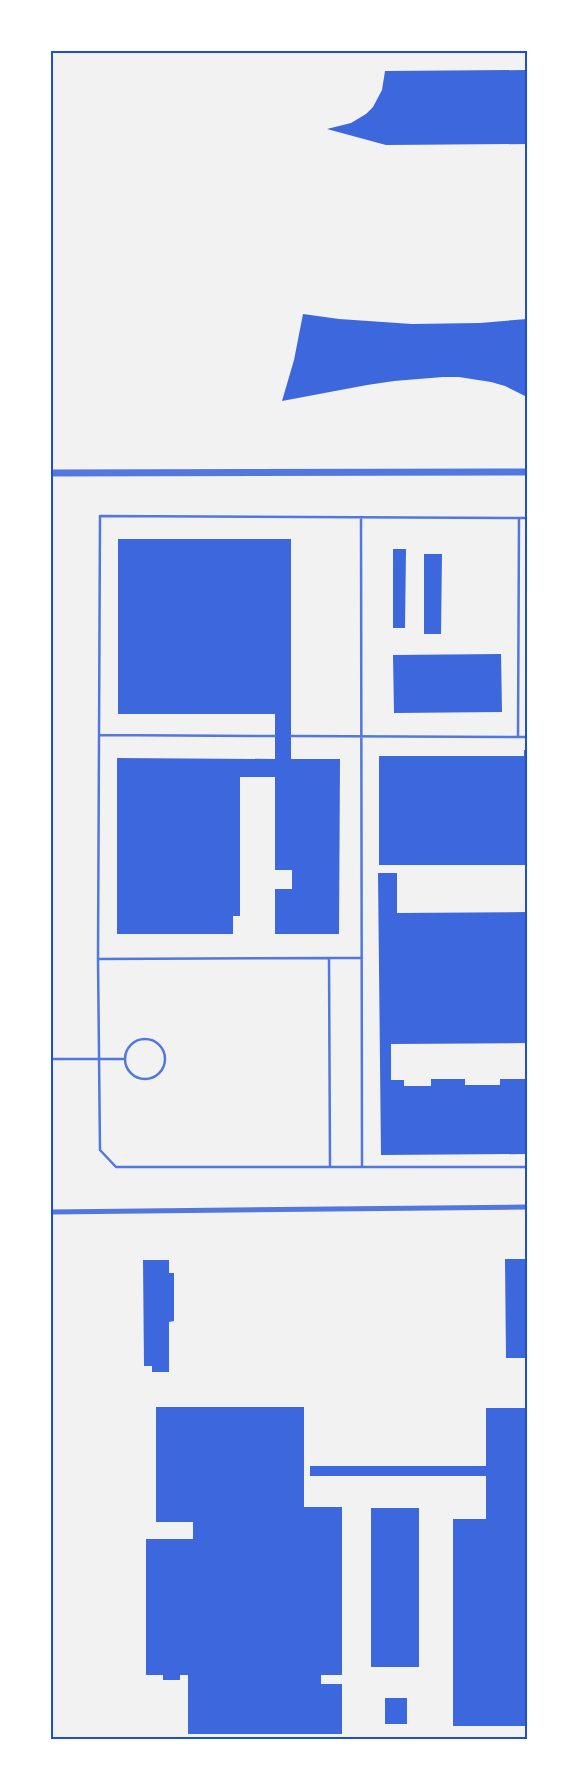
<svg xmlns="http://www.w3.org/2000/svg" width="578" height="1790" font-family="'Source Sans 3',sans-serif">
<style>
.building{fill:#3d67dc}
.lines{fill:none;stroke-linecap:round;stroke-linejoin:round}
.service{stroke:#5277de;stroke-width:2.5}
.minor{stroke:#5277de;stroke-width:5}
.tertiary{stroke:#5277de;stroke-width:7}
.neatline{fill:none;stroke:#1d4ed8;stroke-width:2}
</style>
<rect width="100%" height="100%" fill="#f2f2f2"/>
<!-- building -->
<path class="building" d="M 527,70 L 527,144 L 386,145 L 327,129 L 351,123 L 366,114 L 373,107 L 382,90 L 385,71 Z
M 303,314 L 339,319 L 412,324 L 480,323 L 527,319 L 527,397 L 505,386 L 491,382 L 459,377 L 443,377 L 394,381 L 367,385 L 282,401 L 294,360 Z
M 118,539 L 291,539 L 291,759 L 340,759 L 339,934 L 275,934 L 275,889 L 292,889 L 292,870 L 275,870 L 275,777 L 240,777 L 240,916 L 233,916 L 233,934 L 117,934 L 117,758 L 275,759 L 275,714 L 118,714 Z
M 393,549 L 406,549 L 405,628 L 393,628 Z
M 424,554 L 442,554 L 441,634 L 424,634 Z
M 501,654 L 502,712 L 394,713 L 393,655 Z
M 524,750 L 527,750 L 527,865 L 379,865 L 379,756 L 524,756 Z
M 378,873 L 397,873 L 397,913 L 527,912 L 527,1043 L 391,1044 L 391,1080 L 404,1080 L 404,1086 L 431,1086 L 431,1079 L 465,1079 L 465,1085 L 500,1085 L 500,1079 L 525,1079 L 525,1086 L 527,1085 L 527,1154 L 381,1155 Z
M 505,1259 L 527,1259 L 527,1358 L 506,1358 Z
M 143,1260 L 169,1260 L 169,1273 L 174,1273 L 174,1321 L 169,1322 L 169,1372 L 152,1372 L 152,1366 L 144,1366 Z
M 156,1407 L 304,1407 L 304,1507 L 342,1507 L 342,1675 L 321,1675 L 321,1684 L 342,1684 L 342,1734 L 188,1734 L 188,1675 L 180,1675 L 180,1680 L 163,1680 L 163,1675 L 146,1675 L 146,1539 L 193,1539 L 193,1522 L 156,1522 Z
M 486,1408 L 527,1408 L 527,1726 L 453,1726 L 453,1519 L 486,1519 L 486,1476 L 310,1476 L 310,1466 L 486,1466 Z
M 371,1508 L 419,1508 L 419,1667 L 371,1667 Z
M 385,1698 L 407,1698 L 407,1724 L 385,1724 Z"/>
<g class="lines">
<!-- service -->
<path class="service" d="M 361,517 L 362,1167
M 99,735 L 275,736
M 291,736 L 527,737
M 518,736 L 519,518
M 329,958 L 330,1167 L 116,1167 L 100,1150 L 98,959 Z
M 329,958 L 362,958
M 98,959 L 100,516 L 527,518
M125 1059a20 20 0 1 1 40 0a20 20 0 1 1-40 0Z
M 51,1059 L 125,1059
M 331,1167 L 527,1167"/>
<!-- minor -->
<path class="minor" d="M 51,1212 L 527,1207"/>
<!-- tertiary -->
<path class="tertiary" d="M 51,473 L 527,472"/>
</g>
<!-- border -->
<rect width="578" height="1790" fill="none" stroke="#ffffff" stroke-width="105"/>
<rect x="52" y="52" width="474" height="1686" class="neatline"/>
</svg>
